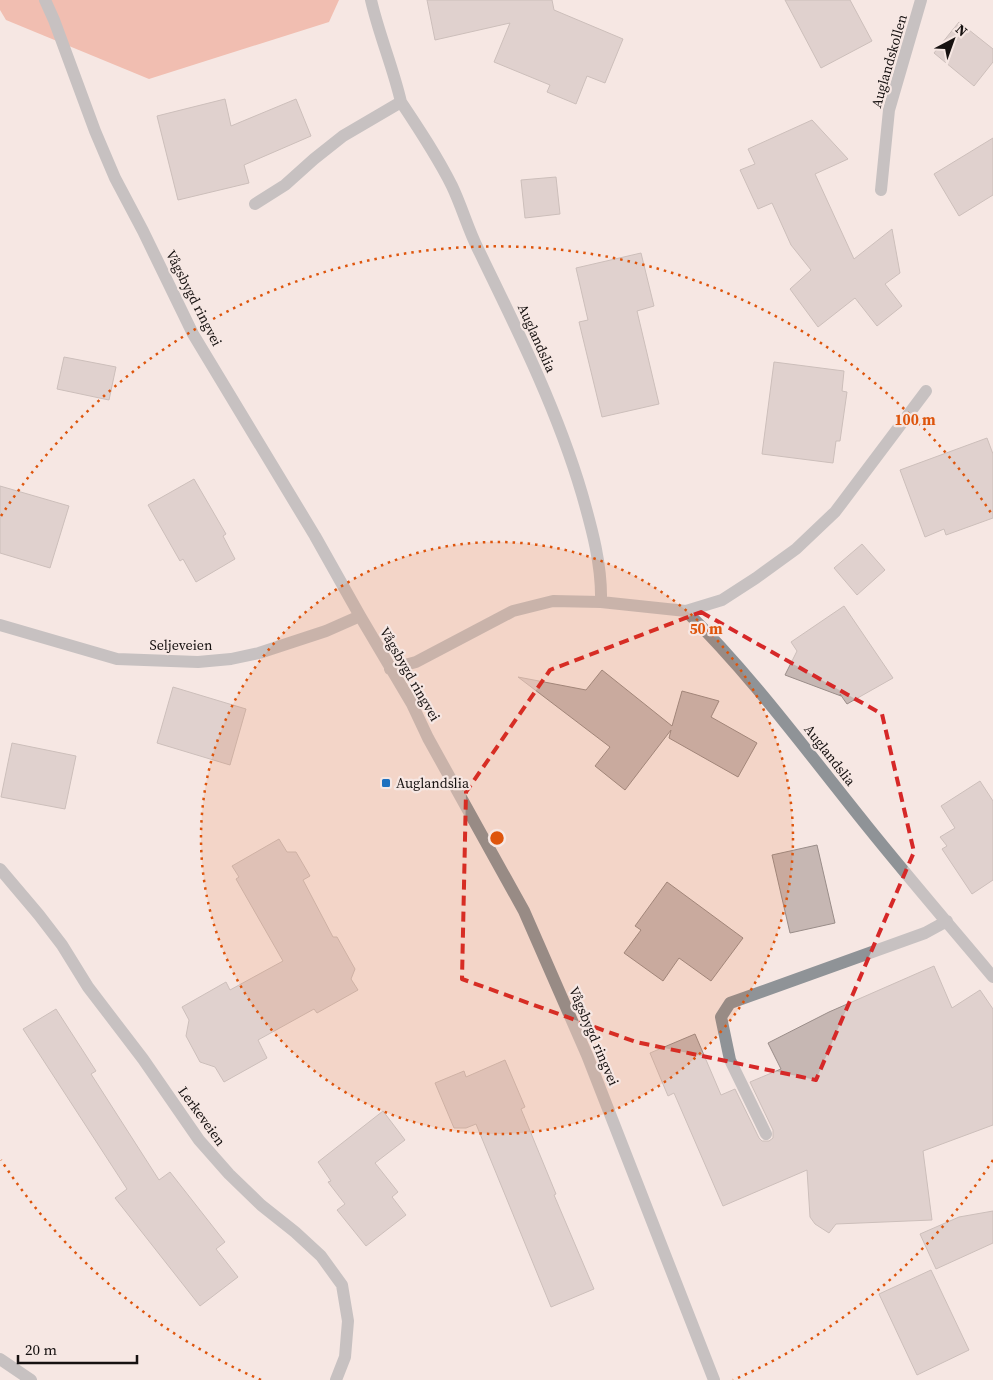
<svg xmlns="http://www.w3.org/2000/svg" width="993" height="1380" font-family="'Source Serif 4',serif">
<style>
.forest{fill:#eb8d73}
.building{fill:#c6b7b3;stroke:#9a8d89}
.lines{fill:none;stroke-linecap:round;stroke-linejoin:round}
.minor{stroke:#8f9397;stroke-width:12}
.marked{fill:none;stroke:#d62828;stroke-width:4;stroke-dasharray:10 6;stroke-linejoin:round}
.ring{fill:none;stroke:#de550c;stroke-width:2.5;stroke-dasharray:2.5 5}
.poi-dot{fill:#1e71bf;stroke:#f6e7e3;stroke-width:2}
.labels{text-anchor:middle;stroke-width:4.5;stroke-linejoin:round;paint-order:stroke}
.street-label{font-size:14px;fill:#161110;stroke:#f6e7e3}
.poi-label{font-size:14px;fill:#161110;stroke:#f6e7e3;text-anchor:start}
.centre{fill:#de550c;stroke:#f6e7e3;stroke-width:2.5}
.ring-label{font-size:15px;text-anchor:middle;font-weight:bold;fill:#de550c;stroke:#f6e7e3;stroke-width:4.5;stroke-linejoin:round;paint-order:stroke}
</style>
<rect width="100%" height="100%" fill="#f6e7e3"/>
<!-- forest -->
<path class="forest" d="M 0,0 L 339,0 L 329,22 L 149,79 L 6,20 L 0,10 Z"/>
<!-- building -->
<path class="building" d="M 427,0 L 552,0 L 554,10 L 623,39 L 605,83 L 587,76 L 576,104 L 547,92 L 550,85 L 494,62 L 510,23 L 435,40 Z
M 785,0 L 850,0 L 872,41 L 821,68 Z
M 959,22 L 993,49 L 993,62 L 974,86 L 934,53 Z
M 225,99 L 231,126 L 296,99 L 311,136 L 244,165 L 249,183 L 178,200 L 157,116 Z
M 812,120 L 848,159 L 815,174 L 854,259 L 892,229 L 900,273 L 885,284 L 902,306 L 877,326 L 855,298 L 818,327 L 790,289 L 811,270 L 791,245 L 772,203 L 758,209 L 740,170 L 755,164 L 748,149 Z
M 993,138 L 993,195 L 959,216 L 934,174 Z
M 556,177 L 560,214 L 525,218 L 521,180 Z
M 641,253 L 654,306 L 637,311 L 659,404 L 602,417 L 579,322 L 588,320 L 576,268 Z
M 64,357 L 116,367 L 109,400 L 57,389 Z
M 774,362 L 844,371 L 842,391 L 847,392 L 840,441 L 836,441 L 833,463 L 762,454 Z
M 987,438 L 993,454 L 993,518 L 946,535 L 944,529 L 925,537 L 900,470 Z
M 194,479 L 226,534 L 223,536 L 235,559 L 196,582 L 183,559 L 180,561 L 148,505 Z
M 0,486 L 69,506 L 50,568 L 0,553 Z
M 862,544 L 885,570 L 857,595 L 834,568 Z
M 844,606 L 893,678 L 847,704 L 840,694 L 841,696 L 785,675 L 797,651 L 791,642 Z
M 602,670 L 672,726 L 682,691 L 719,701 L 711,717 L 757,743 L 738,777 L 669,738 L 671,730 L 625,790 L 595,766 L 610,747 L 518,677 L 586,690 Z
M 173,687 L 246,709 L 230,765 L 157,743 Z
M 12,743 L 76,756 L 65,809 L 1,797 Z
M 980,781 L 993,801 L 993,880 L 972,894 L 942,849 L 947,846 L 940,837 L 955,828 L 941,806 Z
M 279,839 L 287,852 L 296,852 L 310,876 L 303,880 L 333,937 L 337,937 L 355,969 L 351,979 L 358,990 L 317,1013 L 314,1009 L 258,1040 L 267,1058 L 224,1082 L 215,1067 L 200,1062 L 186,1036 L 189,1020 L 182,1007 L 226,982 L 230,990 L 283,961 L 236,879 L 239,877 L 232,866 Z
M 817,845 L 835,923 L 790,933 L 772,855 Z
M 667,882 L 743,938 L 711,981 L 679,958 L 663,981 L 624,953 L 641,930 L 635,926 Z
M 934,966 L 952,1008 L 980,990 L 993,1009 L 993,1125 L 923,1151 L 932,1220 L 836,1224 L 829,1233 L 815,1224 L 810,1217 L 807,1170 L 723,1206 L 674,1093 L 668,1096 L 650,1053 L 695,1034 L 721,1095 L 735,1089 L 759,1138 L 762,1141 L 769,1141 L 773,1138 L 773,1130 L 750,1082 L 781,1069 L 768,1043 L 829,1012 Z
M 56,1009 L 96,1071 L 91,1074 L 159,1180 L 170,1172 L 225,1242 L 216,1249 L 238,1277 L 200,1306 L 115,1198 L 127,1189 L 23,1029 Z
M 505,1060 L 525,1107 L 521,1109 L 556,1194 L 554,1195 L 594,1289 L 551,1307 L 476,1124 L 466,1128 L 454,1128 L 435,1083 L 464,1071 L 466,1077 Z
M 383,1111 L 405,1140 L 375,1163 L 398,1192 L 392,1197 L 406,1215 L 366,1246 L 337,1210 L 345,1204 L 328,1182 L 331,1181 L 318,1162 Z
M 993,1211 L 993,1243 L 936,1269 L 920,1234 L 959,1217 Z
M 931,1270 L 969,1350 L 917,1375 L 879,1294 Z"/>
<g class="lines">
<!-- minor -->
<path class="minor" d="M 45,0 L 54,20 L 95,131 L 115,178 L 143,231 L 193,334 L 315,536 L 360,616 L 412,704 L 428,738 L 524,911 L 587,1055 L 714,1380
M 371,0 C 379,35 393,67 401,102
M 881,190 L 889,110 L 921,0
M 255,204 L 285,185 L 314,159 L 343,136 L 401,102 C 419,129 437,156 452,186 C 462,207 468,229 478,249 C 517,329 557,409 582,494 C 592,529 602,565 601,602
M 686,611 C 753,677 808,753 867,826 C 908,877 951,927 993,977
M 0,625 L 117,659 L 198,662 L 231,659 L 259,653 L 326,631 L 360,616
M 390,669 L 416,662 L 513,611 L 553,601 L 601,602 L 686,611 L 722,600 L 756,578 L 796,549 L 835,512 L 926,391
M 0,869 L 39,915 L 62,945 L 88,987 L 143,1059 L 199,1140 L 229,1174 L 261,1205 L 295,1232 L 321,1256 L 342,1285 L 348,1321 L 345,1357 L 336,1380
M 766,1134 L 730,1060 L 721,1017 L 730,1003 L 925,933 L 947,921
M 0,1359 L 31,1380"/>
</g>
<!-- marked area -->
<path d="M0 0H993V1380H0ZM 701,612 L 882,714 L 914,852 L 816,1080 L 636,1042 L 462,979 L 466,792 L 550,670 Z" fill="#f6e7e3" fill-opacity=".55" fill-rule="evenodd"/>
<path class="marked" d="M 701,612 L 882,714 L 914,852 L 816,1080 L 636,1042 L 462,979 L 466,792 L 550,670 Z"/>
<!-- distance rings -->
<circle cx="497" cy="838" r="296" fill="#de550c" fill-opacity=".12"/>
<g class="ring">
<circle cx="497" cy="838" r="296"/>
<path d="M993 1160A591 591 0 0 1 733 1380M261 1380A591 591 0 0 1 1 1160M1 516A591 591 0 0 1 993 516"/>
</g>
<!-- markers -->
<rect class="poi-dot" x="381" y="778" width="10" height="10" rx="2.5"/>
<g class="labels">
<!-- street labels -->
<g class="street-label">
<text transform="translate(889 61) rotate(-74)" y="5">Auglandskollen</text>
<text transform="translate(194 298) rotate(63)" y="5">Vågsbygd ringvei</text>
<text transform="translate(537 338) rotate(66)" y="5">Auglandslia</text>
<text x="181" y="650">Seljeveien</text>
<text transform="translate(410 674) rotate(60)" y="5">Vågsbygd ringvei</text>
<text transform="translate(830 755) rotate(52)" y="5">Auglandslia</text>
<text transform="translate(594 1036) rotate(67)" y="5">Vågsbygd ringvei</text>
<text transform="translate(202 1116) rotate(54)" y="5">Lerkeveien</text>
</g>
<!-- poi labels -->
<g class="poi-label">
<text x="396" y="788">Auglandslia</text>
</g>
</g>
<circle cx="497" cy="838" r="8" class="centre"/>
<g class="ring-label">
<text x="915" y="425">100 m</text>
<text x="706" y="634">50 m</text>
</g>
<!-- north arrow -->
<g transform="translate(953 40) rotate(41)" stroke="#f6e7e3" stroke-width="4" paint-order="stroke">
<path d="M0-4L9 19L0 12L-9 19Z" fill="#161110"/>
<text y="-8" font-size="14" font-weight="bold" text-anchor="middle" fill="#161110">N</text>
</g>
<!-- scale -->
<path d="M18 1355v8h119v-8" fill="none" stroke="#161110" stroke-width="2.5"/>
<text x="25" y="1355" font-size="15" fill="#161110" stroke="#f6e7e3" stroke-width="4" paint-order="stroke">20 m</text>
</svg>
